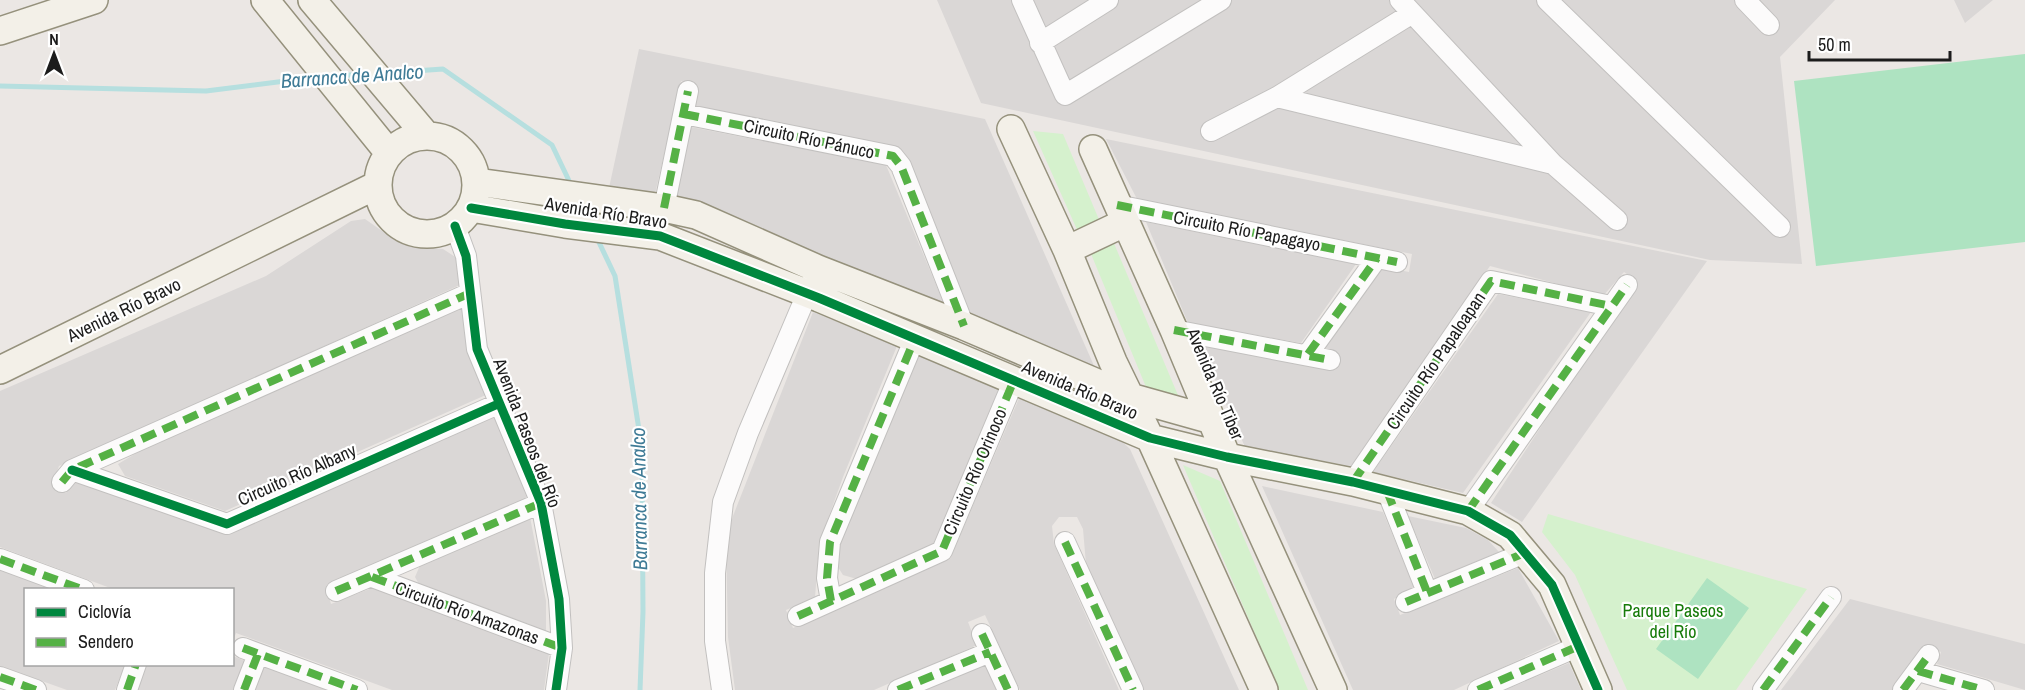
<svg xmlns="http://www.w3.org/2000/svg" width="2025" height="690" font-family="'Archivo Narrow',sans-serif">
<style>
.residential{fill:#dad7d6}
.park{fill:#d5f1cd}
.pitch{fill:#aee3c1}
.lines{fill:none;stroke-linecap:round;stroke-linejoin:round}
.stream{stroke:#b6dfdf;stroke-width:5}
.street-casing{stroke:#c2c0bf;stroke-width:22}
.secondary-casing{stroke:#95917c;stroke-width:30}
.street{stroke:#fcfbfb;stroke-width:20}
.secondary{stroke:#f3f0e8;stroke-width:27}
.quiet{stroke:#55b145;stroke-width:8;stroke-dasharray:15 8;stroke-linecap:butt}
.cycleway-casing{stroke:#fff;stroke-width:13}
.cycleway{stroke:#00873e;stroke-width:9}
.labels{text-anchor:middle;stroke-width:4.5;stroke-linejoin:round;paint-order:stroke}
.street-label{font-size:18px;fill:#1c1c1c;stroke:#fff}
.park-label{font-size:18px;fill:#167b09;stroke:#fff}
.water-label{font-size:20px;font-style:italic;fill:#3f7b96;stroke:#fff}
</style>
<rect width="100%" height="100%" fill="#ebe7e4"/>
<!-- residential -->
<path class="residential" d="M 937,0 L 1835,0 L 1780,57 L 1802,264 L 1710,260 L 981,103 Z
M 1954,0 L 1993,0 L 1965,23 Z
M 639,49 L 985,119 L 1095,368 L 973,319 L 900,148 L 693,107 L 697,85 L 681,81 L 655,194 L 609,188 Z
M 691,127 L 886,165 L 944,304 L 675,202 Z
M 1106,139 L 1707,261 L 1522,522 L 1491,503 L 1637,281 L 1624,272 L 1603,296 L 1490,266 L 1351,466 L 1245,447 L 1199,343 L 1334,370 L 1338,354 L 1322,349 L 1384,267 L 1409,272 L 1412,254 L 1137,199 Z
M 365,219 L 385,233 L 412,247 L 443,249 L 460,260 L 462,284 L 59,466 L 52,486 L 66,493 L 73,481 L 224,534 L 495,415 L 527,498 L 326,587 L 331,604 L 372,588 L 549,653 L 544,690 L 392,690 L 236,633 L 233,641 L 232,590 L 113,589 L 0,547 L 0,391 L 266,276 L 351,221 Z
M 1146,222 L 1356,264 L 1301,343 L 1188,323 Z
M 1498,294 L 1591,312 L 1463,493 L 1373,472 Z
M 462,307 L 488,394 L 225,511 L 125,476 L 118,464 L 140,451 Z
M 813,312 L 897,346 L 843,477 L 819,544 L 815,598 L 786,610 L 793,628 L 950,559 L 1020,396 L 1113,433 L 1130,449 L 1239,690 L 1140,690 L 1087,576 L 1083,529 L 1077,517 L 1059,517 L 1052,526 L 1054,544 L 1119,690 L 1020,690 L 985,615 L 968,622 L 977,645 L 874,690 L 735,690 L 728,637 L 726,542 L 733,516 Z
M 919,354 L 1001,388 L 933,545 L 857,579 L 843,575 L 836,564 L 843,534 Z
M 1262,486 L 1383,512 L 1414,587 L 1394,599 L 1400,615 L 1518,568 L 1559,641 L 1454,690 L 1353,690 Z
M 1408,516 L 1466,528 L 1488,540 L 1499,552 L 1435,579 Z
M 530,517 L 546,601 L 546,634 L 529,624 L 420,586 L 415,577 L 421,563 Z
M 0,569 L 56,589 L 26,590 L 26,664 L 125,665 L 115,690 L 67,690 L 0,666 Z
M 1850,599 L 2025,644 L 2025,690 L 1937,664 L 1941,652 L 1927,645 L 1893,690 L 1781,690 Z
M 233,656 L 245,661 L 234,690 L 136,690 L 146,665 L 232,664 Z
M 985,661 L 998,690 L 922,690 Z
M 1569,663 L 1581,690 L 1505,690 Z
M 262,665 L 331,690 L 253,690 Z"/>
<!-- park -->
<path class="park" d="M 1033,131 L 1063,134 L 1100,222 L 1079,234 Z
M 1113,241 L 1180,400 L 1146,387 L 1089,249 Z
M 1183,465 L 1220,481 L 1308,690 L 1279,690 Z
M 1548,514 L 1807,589 L 1736,690 L 1627,690 L 1575,575 L 1542,532 Z"/>
<!-- pitch -->
<path class="pitch" d="M 2025,54 L 2025,242 L 1816,266 L 1794,81 Z
M 1707,578 L 1749,608 L 1698,679 L 1656,649 Z"/>
<g class="lines">
<!-- stream -->
<path class="stream" d="M 386,73 L 443,69 L 552,145 L 572,187
M 338,76 L 362,74
M 0,86 L 206,91 L 317,77
M 596,236 L 615,276 L 642,449 L 643,612 L 640,690"/>
<!-- street casing -->
<g class="street-casing">
<path id="street" d="M 1022,0 L 1065,95 L 1221,0
M 1400,0 L 1553,164 L 1617,220
M 1547,0 L 1780,227
M 1745,0 L 1769,25
M 1040,43 L 1108,0
M 1277,97 L 1553,164
M 684,114 L 893,156 L 901,166 L 964,326
M 1211,131 L 1277,97 L 1411,14
M 1117,205 L 1397,262
M 664,208 L 688,91
M 455,226 L 466,256 L 477,349 L 541,503 L 559,599 L 562,648 L 556,690
M 1174,330 L 1330,360
M 1308,354 L 1377,258
M 72,470 L 227,524 L 498,404
M 62,482 L 72,470 L 468,294
M 1353,482 L 1491,281 L 1611,306
M 1387,491 L 1427,592
M 1468,511 L 1627,285
M 1065,542 L 1133,690
M 0,559 L 84,590
M 372,577 L 562,648
M 336,591 L 541,503
M 831,601 L 827,578 L 830,542 L 915,338
M 1406,602 L 1527,552
M 798,616 L 942,551 L 1014,380
M 982,634 L 1008,690
M 243,648 L 357,690
M 1918,671 L 1984,690
M 0,677 L 36,690
M 127,690 L 136,664
M 244,690 L 258,654
M 722,690 L 715,641 L 715,573 L 723,502 L 748,433 L 812,282
M 898,690 L 990,652
M 1478,690 L 1579,646
M 1763,690 L 1831,597
M 1903,690 L 1929,655"/>
</g>
<!-- secondary casing -->
<g class="secondary-casing">
<path id="secondary" d="M 265,0 L 389,153
M 312,0 L 426,135
M 0,31 L 94,0
M 1011,129 L 1067,250 L 1113,362 L 1150,438 L 1264,690
M378 185a49 49 0 1 1 98 0a49 49 0 1 1-98 0Z
M 1093,149 L 1174,330 L 1227,457 L 1333,690
M 477,182 L 664,208 L 696,215 L 818,269 L 964,326 L 1130,397 L 1212,420
M 471,208 L 565,224 L 660,236 L 819,298 L 1150,438 L 1227,457 L 1353,482 L 1468,511 L 1510,535 L 1552,585 L 1598,690
M 1067,250 L 1124,223
M 0,370 L 377,185"/>
</g>
<!-- street -->
<use href="#street" class="street"/>
<!-- secondary -->
<use href="#secondary" class="secondary"/>
<!-- quiet -->
<path class="quiet" d="M 684,114 L 893,156 L 901,166 L 964,326
M 1117,205 L 1397,262
M 664,208 L 688,91
M 1174,330 L 1330,360
M 1308,354 L 1377,258
M 62,482 L 72,470 L 468,294
M 1353,482 L 1491,281 L 1611,306
M 1387,491 L 1427,592
M 1468,511 L 1627,285
M 1065,542 L 1133,690
M 0,559 L 84,590
M 372,577 L 562,648
M 336,591 L 541,503
M 831,601 L 827,578 L 830,542 L 915,338
M 1406,602 L 1527,552
M 798,616 L 942,551 L 1014,380
M 982,634 L 1008,690
M 243,648 L 357,690
M 1918,671 L 1984,690
M 0,677 L 36,690
M 127,690 L 136,664
M 244,690 L 258,654
M 898,690 L 990,652
M 1478,690 L 1579,646
M 1763,690 L 1831,597
M 1903,690 L 1929,655"/>
<!-- cycleway casing -->
<g class="cycleway-casing">
<path id="cycleway" d="M 471,208 L 565,224 L 660,236 L 819,298 L 1150,438 L 1227,457 L 1353,482 L 1468,511 L 1510,535 L 1552,585 L 1598,690
M 455,226 L 466,256 L 477,349 L 541,503 L 559,599 L 562,648 L 556,690
M 72,470 L 227,524 L 498,404"/>
</g>
<!-- cycleway -->
<use href="#cycleway" class="cycleway"/>
</g>
<g class="labels">
<!-- street labels -->
<g class="street-label">
<text transform="translate(809 139) rotate(12)" y="6">Circuito Río Pánuco</text>
<text transform="translate(606 213) rotate(9)" y="6">Avenida Río Bravo</text>
<text transform="translate(1247 231) rotate(11)" y="6">Circuito Río Papagayo</text>
<text transform="translate(124 310) rotate(-26)" y="6">Avenida Río Bravo</text>
<text transform="translate(1436 361) rotate(-56)" y="6">Circuito Río Papaloapan</text>
<text transform="translate(1215 384) rotate(67)" y="6">Avenida Río Tiber</text>
<text transform="translate(1080 390) rotate(23)" y="6">Avenida Río Bravo</text>
<text transform="translate(527 433) rotate(69)" y="6">Avenida Paseos del Río</text>
<text transform="translate(975 472) rotate(-67)" y="6">Circuito Río Orinoco</text>
<text transform="translate(297 475) rotate(-24)" y="6">Circuito Río Albany</text>
<text transform="translate(467 613) rotate(20)" y="6">Circuito Río Amazonas</text>
</g>
<!-- park labels -->
<g class="park-label">
<text x="1673" y="617">Parque Paseos<tspan x="1673" dy="21">del Río</tspan></text>
</g>
<!-- water labels -->
<g class="water-label">
<text transform="translate(352 76) rotate(-4)" y="7">Barranca de Analco</text>
<text transform="translate(639 499) rotate(-91)" y="7">Barranca de Analco</text>
</g>
</g>
<!-- legend -->
<rect x="24" y="588" width="210" height="78" fill="#ffffff" stroke="#a4a4a4" stroke-width="1.5"/>
<rect x="36" y="608" width="30" height="9" fill="#00873e" stroke="#a4a4a4" stroke-width="1.5"/>
<text x="78" y="618" font-size="18" fill="#1c1c1c">Ciclovía</text>
<rect x="36" y="638" width="30" height="9" fill="#55b145" stroke="#a4a4a4" stroke-width="1.5"/>
<text x="78" y="648" font-size="18" fill="#1c1c1c">Sendero</text>
<!-- north arrow -->
<g transform="translate(54 54)" stroke="#ffffff" stroke-width="4.5" paint-order="stroke">
<path d="M0-4.5L10 22L0 15L-10 22Z" fill="#1c1c1c"/>
<text y="-9" font-size="16" font-weight="bold" text-anchor="middle" fill="#1c1c1c">N</text>
</g>
<!-- scale -->
<path d="M1809 51v9h141v-9" fill="none" stroke="#1c1c1c" stroke-width="3"/>
<text x="1818" y="51" font-size="18" fill="#1c1c1c" stroke="#ffffff" stroke-width="4.5" paint-order="stroke">50 m</text>
</svg>
